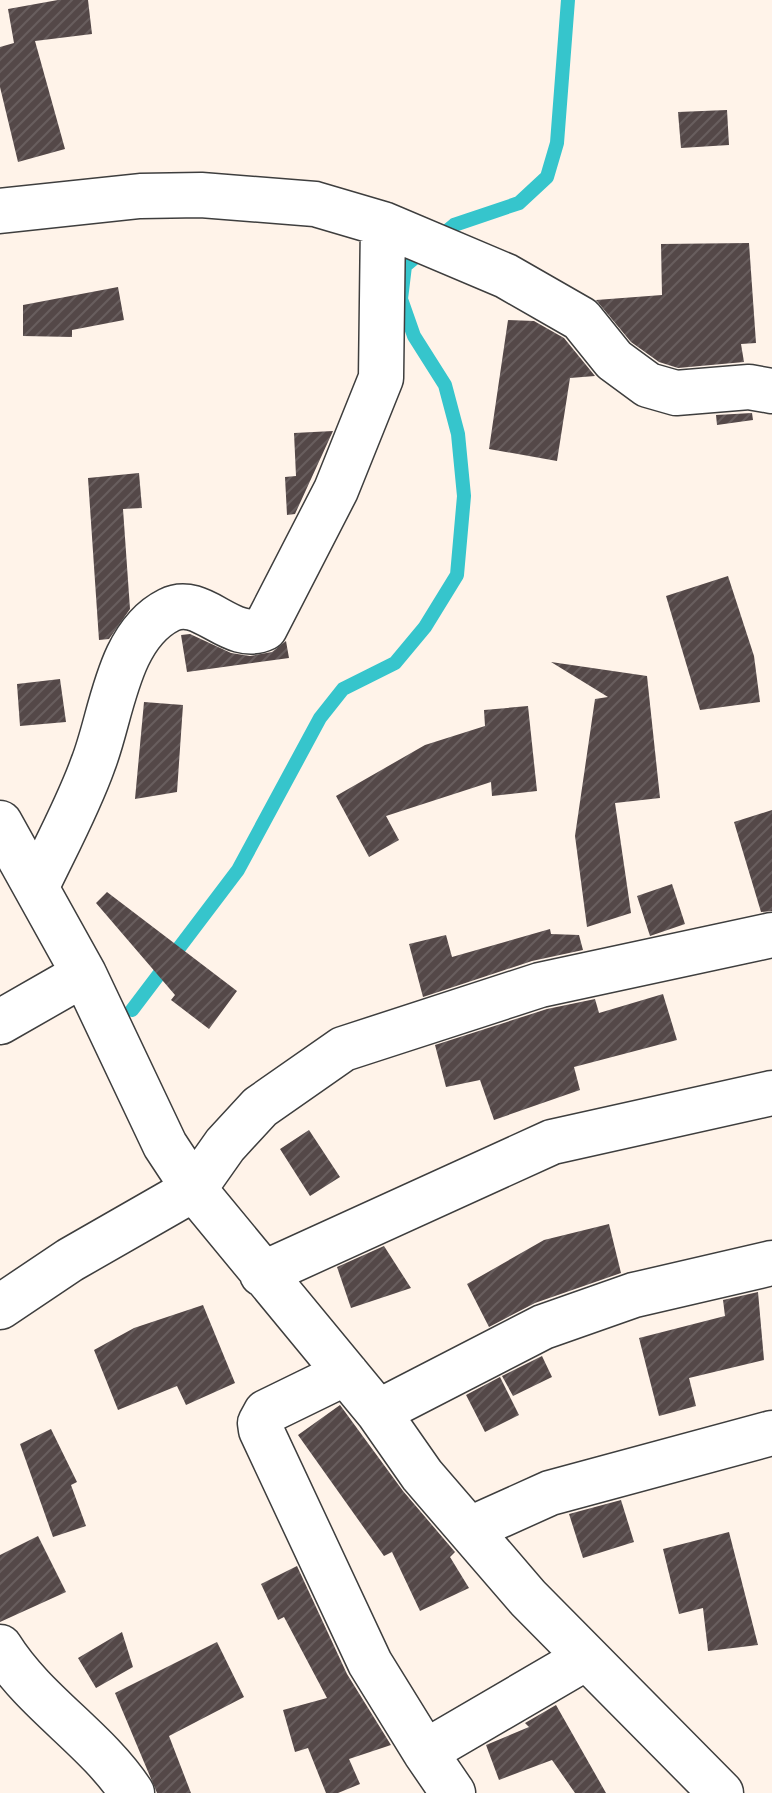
<svg xmlns="http://www.w3.org/2000/svg" width="772" height="1793" font-family="Literata,serif">
<style>
.lines{fill:none;stroke-linecap:round;stroke-linejoin:round}
.stream{stroke:#36c5cc;stroke-width:14}
.building{fill:url(#building-hatch)}
.minor-casing{stroke:#3e3e3e;stroke-width:47}
.minor{stroke:#fff;stroke-width:44}
</style>
<defs>
<pattern id="building-hatch" width="6" height="6" patternUnits="userSpaceOnUse" patternTransform="scale(2)"><rect width="6" height="6" fill="#544848"/><path d="M-1 1l2-2M0 6l6-6M5 7l2-2" fill="none" stroke="#685e5e"/></pattern>
</defs>
<rect width="100%" height="100%" fill="#fff3e9"/>
<g class="lines">
<!-- stream -->
<path class="stream" d="M 132,1010 L 238,870 L 320,718 L 343,689 L 395,663 L 425,627 L 457,575 L 464,496 L 458,434 L 445,385 L 414,336 L 401,299 L 405,266 L 454,225 L 519,203 L 547,177 L 557,143 L 568,0"/>
</g>
<!-- building -->
<path class="building" d="M 58,0 L 88,0 L 92,34 L 35,41 L 65,149 L 18,162 L 0,87 L 0,47 L 14,43 L 8,9 Z
M 727,110 L 729,145 L 681,148 L 678,112 Z
M 749,243 L 756,343 L 741,344 L 744,362 L 678,368 L 659,362 L 631,342 L 596,300 L 662,295 L 661,244 Z
M 118,287 L 124,320 L 72,330 L 72,337 L 23,336 L 23,305 Z
M 508,320 L 534,321 L 564,338 L 595,376 L 570,378 L 557,461 L 489,449 Z
M 752,413 L 753,420 L 717,425 L 716,415 Z
M 333,431 L 295,514 L 287,515 L 285,477 L 296,476 L 294,433 Z
M 139,473 L 142,508 L 123,509 L 130,609 L 109,639 L 99,640 L 88,478 Z
M 728,576 L 754,656 L 760,702 L 700,710 L 666,596 Z
M 190,634 L 231,653 L 250,656 L 272,652 L 286,641 L 289,658 L 187,672 L 181,635 Z
M 551,662 L 647,676 L 660,798 L 615,803 L 631,913 L 587,927 L 575,836 L 595,699 L 608,697 Z
M 60,679 L 66,722 L 20,726 L 17,684 Z
M 144,702 L 183,705 L 177,792 L 135,799 Z
M 528,706 L 537,791 L 492,796 L 491,782 L 386,816 L 399,840 L 369,857 L 336,796 L 425,745 L 485,726 L 484,710 Z
M 772,810 L 772,911 L 761,912 L 734,822 Z
M 672,884 L 685,924 L 650,936 L 637,896 Z
M 107,892 L 237,991 L 209,1029 L 171,1000 L 175,995 L 96,903 Z
M 550,929 L 551,934 L 579,935 L 583,950 L 532,961 L 423,997 L 409,944 L 446,935 L 452,957 Z
M 663,994 L 677,1040 L 574,1067 L 580,1090 L 494,1120 L 480,1080 L 446,1087 L 435,1045 L 547,1009 L 595,999 L 599,1013 Z
M 309,1130 L 340,1177 L 310,1196 L 280,1149 Z
M 609,1224 L 621,1273 L 535,1303 L 489,1327 L 467,1284 L 544,1240 Z
M 384,1246 L 411,1288 L 351,1308 L 337,1267 Z
M 758,1292 L 764,1360 L 689,1378 L 696,1406 L 659,1416 L 639,1338 L 725,1316 L 723,1300 Z
M 203,1305 L 235,1383 L 186,1405 L 177,1386 L 118,1410 L 94,1350 L 134,1328 Z
M 542,1356 L 552,1377 L 513,1396 L 502,1376 Z
M 500,1377 L 519,1415 L 485,1432 L 466,1395 Z
M 340,1405 L 403,1491 L 455,1552 L 450,1557 L 469,1588 L 420,1611 L 392,1552 L 384,1556 L 298,1435 Z
M 51,1429 L 77,1482 L 71,1485 L 86,1526 L 53,1537 L 20,1444 Z
M 621,1500 L 634,1542 L 583,1558 L 569,1514 Z
M 729,1532 L 758,1645 L 708,1651 L 703,1608 L 679,1614 L 663,1549 Z
M 38,1536 L 66,1592 L 0,1622 L 0,1555 Z
M 297,1566 L 347,1674 L 391,1745 L 349,1759 L 360,1784 L 338,1793 L 326,1793 L 308,1748 L 295,1752 L 283,1710 L 327,1698 L 284,1617 L 278,1620 L 261,1584 Z
M 122,1632 L 133,1667 L 96,1688 L 78,1658 Z
M 217,1642 L 244,1697 L 169,1736 L 191,1793 L 157,1793 L 115,1693 Z
M 556,1705 L 606,1793 L 575,1793 L 552,1760 L 499,1780 L 486,1745 L 529,1727 L 525,1723 Z"/>
<g class="lines">
<!-- minor casing -->
<g class="minor-casing">
<path id="minor" d="M 0,211 L 140,196 L 201,195 L 315,204 L 383,224 L 506,276 L 581,319 L 614,360 L 648,385 L 676,393 L 749,387 L 772,391
M 0,823 L 84,974 L 165,1145 L 194,1189 L 378,1412 L 422,1475 L 528,1598 L 721,1793
M 37,886 C 56,846 78,806 93,764 C 112,716 117,636 169,610 C 202,593 231,645 265,628 L 336,490 L 381,378 L 383,224
M 0,1022 L 84,974
M 262,1274 L 552,1142 L 772,1093
M 0,1307 L 70,1260 L 194,1189 L 225,1145 L 260,1107 L 343,1049 L 540,985 L 772,935
M 346,1373 L 266,1412 L 260,1423 L 261,1430 L 370,1663 L 425,1752
M 378,1412 L 543,1327 L 634,1295 L 772,1263
M 470,1529 L 550,1493 L 772,1433
M 0,1647 C 35,1703 96,1738 132,1793
M 453,1793 L 425,1752 L 586,1658"/>
</g>
<!-- minor -->
<use href="#minor" class="minor"/>
</g>
</svg>
